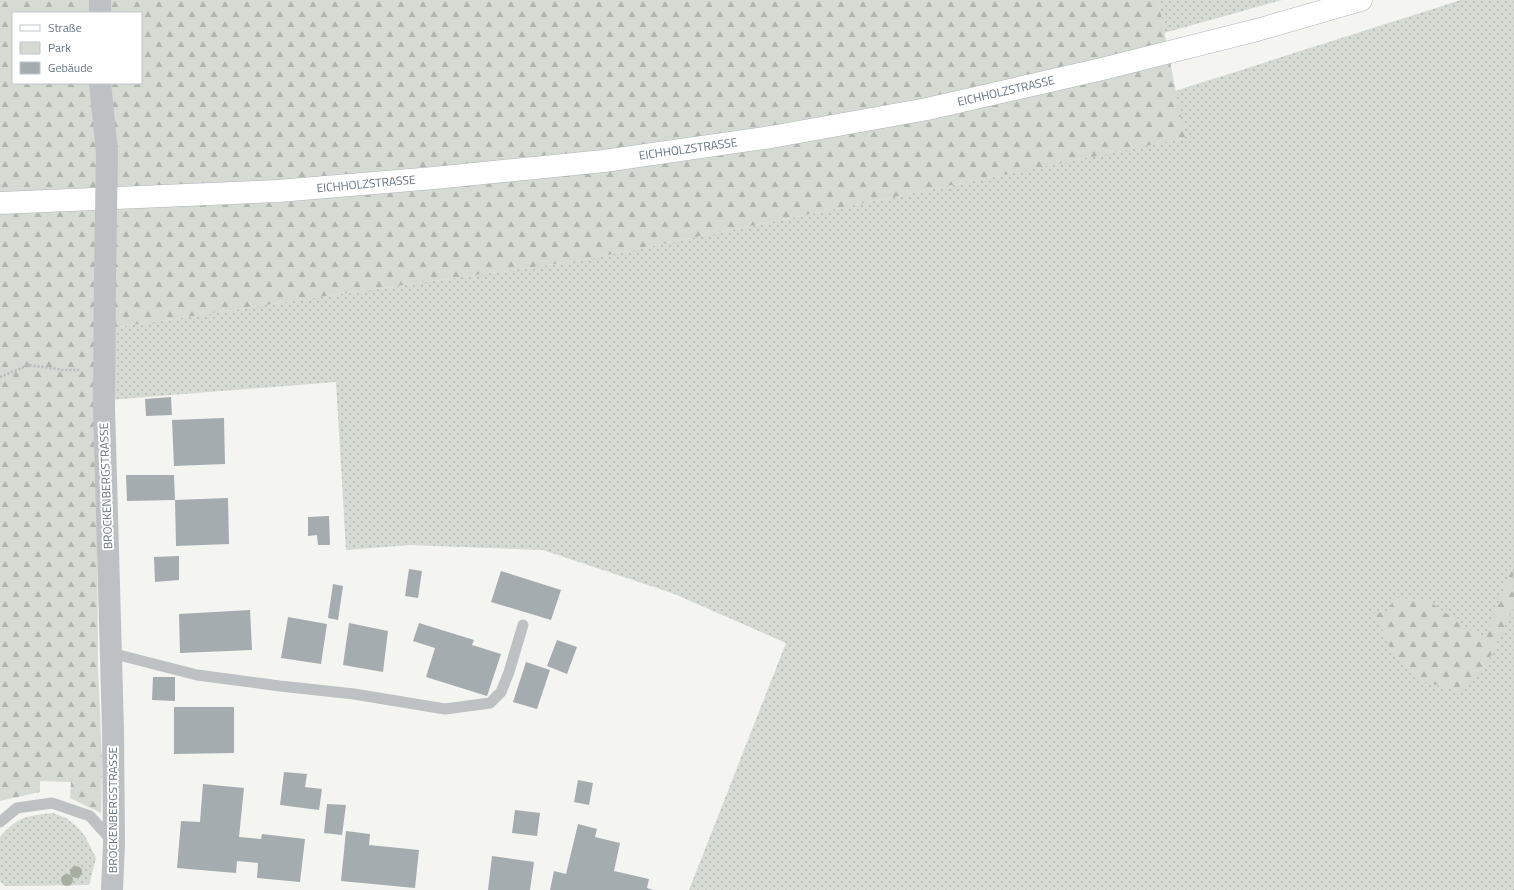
<svg xmlns="http://www.w3.org/2000/svg" width="1514" height="890" font-family="'Titillium Web',sans-serif">
<style>
.green{fill:url(#green-dots)}
.forest{fill:url(#forest-firs);fill-rule:evenodd}
.building{fill:#a4acb0}
.lines{fill:none;stroke-linecap:round;stroke-linejoin:round}
.secondary-casing{stroke:#b0b5b8;stroke-width:23}
.path{stroke:#b7babc;stroke-width:2.5;stroke-dasharray:2 2;stroke-linecap:butt}
.service{stroke:#bdc1c4;stroke-width:11}
.minor{stroke:#bdc1c4;stroke-width:22}
.secondary{stroke:#fff;stroke-width:22}
.minor-bridge{stroke:#bdc1c4;stroke-width:22}
.tree{fill:#a6afa2}
.labels{text-anchor:middle;stroke-width:4;stroke-linejoin:round;paint-order:stroke}
.street-label{font-size:12px;fill:#65747f;stroke:#fff}
</style>
<defs>
<pattern id="green-dots" width="8" height="8" patternUnits="userSpaceOnUse"><rect width="8" height="8" fill="#d5dad2"/><path d="M2 2h.1M6 6h.1" fill="none" stroke="#b0b5b0" stroke-width="1.8" stroke-linecap="round"/></pattern>
<pattern id="forest-firs" width="22" height="20" patternUnits="userSpaceOnUse"><rect width="22" height="20" fill="#d5dad2"/><path d="M5 1l3.5 6h-7zM16 11l3.5 6h-7z" fill="#b0b5b0"/></pattern>
</defs>
<rect width="100%" height="100%" fill="#f4f4f0"/>
<!-- green -->
<path class="green" d="M 1158,0 L 1282,0 L 1164,33 Z
M 1461,0 L 1514,0 L 1514,890 L 689,890 L 786,643 L 672,593 L 543,550 L 410,545 L 346,550 L 336,382 L 96,401 L 113,328 L 353,292 L 583,260 L 1184,138 L 1175,91 Z
M 53,813 L 66,818 L 76,826 L 85,836 L 96,858 L 89,885 L 5,886 L 0,881 L 0,837 C 18,816 27,816 53,813 Z"/>
<!-- forest -->
<path class="forest" d="M 0,0 L 1158,0 L 1185,138 L 583,260 L 353,292 L 113,328 L 96,401 L 98,669 L 102,762 L 101,813 L 70,798 L 71,782 L 40,781 L 40,792 L 0,801 ZM 13,13 L 141,13 L 141,83 L 13,83 Z
M 1513,564 L 1514,606 L 1488,662 L 1460,692 L 1416,679 L 1392,654 L 1380,624 L 1370,615 L 1390,610 L 1393,598 L 1426,599 L 1484,640 Z"/>
<!-- building -->
<path class="building" d="M 171,397 L 172,415 L 146,416 L 145,399 Z
M 224,418 L 225,464 L 174,466 L 172,420 Z
M 126,475 L 174,475 L 175,500 L 127,501 Z
M 228,498 L 229,544 L 176,546 L 175,500 Z
M 329,516 L 330,545 L 318,545 L 317,535 L 308,536 L 308,517 Z
M 179,556 L 179,580 L 155,582 L 154,557 Z
M 409,569 L 422,571 L 418,598 L 405,596 Z
M 501,571 L 561,590 L 551,620 L 491,602 Z
M 333,584 L 343,586 L 338,620 L 328,618 Z
M 250,610 L 252,650 L 180,653 L 179,614 Z
M 288,617 L 327,624 L 321,664 L 281,658 Z
M 349,623 L 388,631 L 383,672 L 343,665 Z
M 419,623 L 474,640 L 472,645 L 501,654 L 487,696 L 426,677 L 435,648 L 413,641 Z
M 557,640 L 577,647 L 567,674 L 547,666 Z
M 526,662 L 550,670 L 537,709 L 513,702 Z
M 153,677 L 175,677 L 175,701 L 152,700 Z
M 174,707 L 234,707 L 234,753 L 174,754 Z
M 284,772 L 307,774 L 305,787 L 322,789 L 319,810 L 280,805 Z
M 578,780 L 593,783 L 589,805 L 574,802 Z
M 203,784 L 244,788 L 239,837 L 261,839 L 262,834 L 305,839 L 300,882 L 257,878 L 258,863 L 237,861 L 236,873 L 177,868 L 181,821 L 200,822 Z
M 327,804 L 346,805 L 342,835 L 324,833 Z
M 515,810 L 540,813 L 537,836 L 512,833 Z
M 578,824 L 597,829 L 595,837 L 620,843 L 614,871 L 649,879 L 647,888 L 653,890 L 550,890 L 554,871 L 566,874 Z
M 346,831 L 370,834 L 369,845 L 419,850 L 415,888 L 341,881 Z
M 492,856 L 534,862 L 530,890 L 488,890 Z"/>
<g class="lines">
<!-- secondary casing -->
<g class="secondary-casing">
<path id="secondary" d="M 0,203 L 278,191 L 434,178 L 604,161 L 771,137 L 927,109 L 1102,69 L 1257,30 L 1361,0"/>
</g>
<!-- path -->
<path class="path" d="M 0,377 L 29,365 L 64,370 L 79,370"/>
<!-- service -->
<path class="service" d="M 111,653 L 197,675 L 280,686 L 354,694 L 445,709 L 490,703 L 501,692 L 509,672 L 523,625
M 0,822 L 17,808 L 52,803 L 90,816 L 112,841"/>
<!-- minor -->
<path class="minor" d="M 100,13 L 100,0
M 100,83 L 107,152
M 105,276 L 104,407 L 113,729 L 114,844 L 112,890"/>
<!-- secondary -->
<use href="#secondary" class="secondary"/>
<!-- minor-bridge -->
<path class="minor-bridge" d="M 105,276 L 107,152"/>
</g>
<!-- trees -->
<g class="tree">
<circle cx="76" cy="872" r="6"/>
<circle cx="67" cy="880" r="6"/>
</g>
<g class="labels">
<!-- street labels -->
<g class="street-label">
<text transform="translate(1006 91) rotate(-13)" y="4">EICHHOLZSTRASSE</text>
<text transform="translate(688 149) rotate(-8)" y="4">EICHHOLZSTRASSE</text>
<text transform="translate(366 184) rotate(-5)" y="4">EICHHOLZSTRASSE</text>
<text transform="translate(106 486) rotate(-92)" y="4">BROCKENBERGSTRASSE</text>
<text transform="translate(113 810) rotate(-90)" y="4">BROCKENBERGSTRASSE</text>
</g>
</g>
<!-- legend -->
<rect x="12" y="12" width="130" height="72" fill="#ffffff" stroke="#c1c7cc"/>
<rect x="20" y="25" width="20" height="6" fill="#ffffff" stroke="#c1c7cc"/>
<text x="48" y="32" font-size="12" fill="#65747f">Straße</text>
<rect x="20" y="42" width="20" height="12" fill="#d5dad2" stroke="#c1c7cc"/>
<text x="48" y="52" font-size="12" fill="#65747f">Park</text>
<rect x="20" y="62" width="20" height="12" fill="#a4acb0" stroke="#c1c7cc"/>
<text x="48" y="72" font-size="12" fill="#65747f">Gebäude</text>
</svg>
